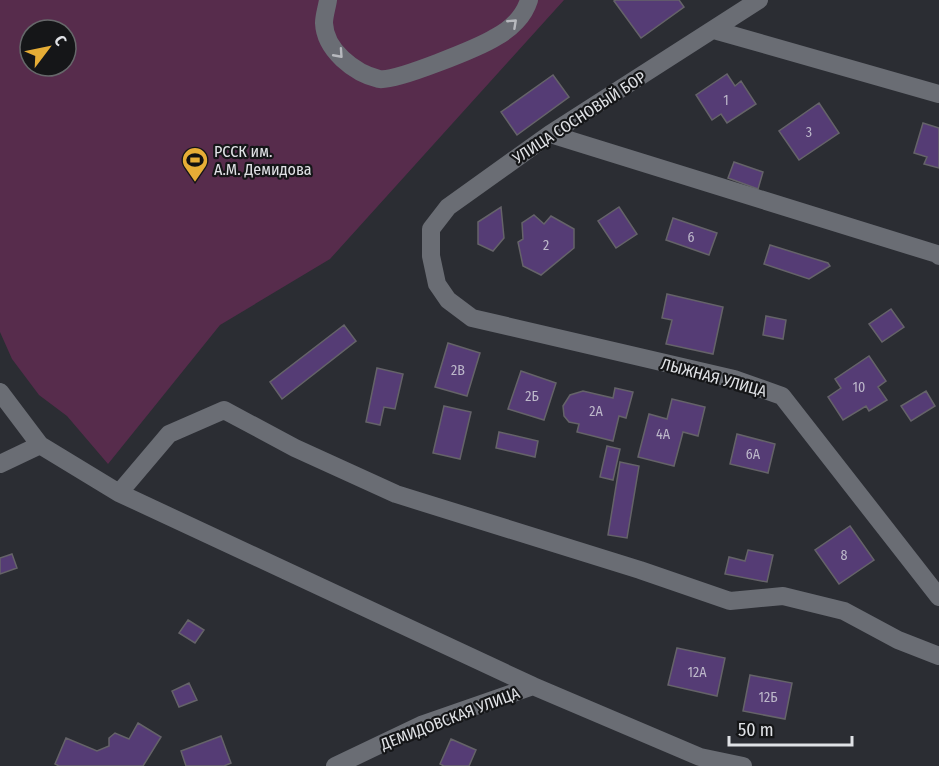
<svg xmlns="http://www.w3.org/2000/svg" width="939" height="766" font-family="'Fira Sans Condensed',sans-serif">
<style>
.green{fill:#572c4c;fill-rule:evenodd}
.building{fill:#553c75;stroke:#656369;stroke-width:1.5}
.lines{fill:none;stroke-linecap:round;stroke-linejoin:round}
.minor{stroke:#6a6d74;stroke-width:18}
.oneway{stroke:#b7b9be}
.labels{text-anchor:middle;stroke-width:4.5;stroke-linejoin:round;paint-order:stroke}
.number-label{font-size:14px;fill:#bdb8ca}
.street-label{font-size:16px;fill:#e0e2e6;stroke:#151618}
.poi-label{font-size:16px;fill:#e0e2e6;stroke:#151618;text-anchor:start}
</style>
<rect width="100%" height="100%" fill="#2b2d33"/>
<!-- green -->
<path class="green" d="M 0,0 L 564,0 L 330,259 L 220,325 L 108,464 L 67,416 L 39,395 L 12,359 L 0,332 ZM 30,30 L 66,30 L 66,66 L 30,66 Z"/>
<!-- building -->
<path class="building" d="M 616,0 L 679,0 L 684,7 L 641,38 L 614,1 Z
M 727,74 L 735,86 L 741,81 L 756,104 L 727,123 L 721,114 L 712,120 L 696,95 Z
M 553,75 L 569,97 L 517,135 L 501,112 Z
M 819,103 L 839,133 L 799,160 L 779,131 Z
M 923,123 L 939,128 L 939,168 L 924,164 L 927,157 L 914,153 Z
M 734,162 L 763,172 L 758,189 L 728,178 Z
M 501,207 L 504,238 L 493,251 L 478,244 L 478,222 Z
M 619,207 L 637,234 L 616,248 L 598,221 Z
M 534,215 L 544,224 L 551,216 L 574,229 L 574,248 L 541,275 L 523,266 L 518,242 L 523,239 L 522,223 Z
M 673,218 L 717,233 L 709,255 L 666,240 Z
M 770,245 L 828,263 L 830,266 L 809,279 L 764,264 Z
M 667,294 L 723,307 L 713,354 L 666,344 L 672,320 L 662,318 Z
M 891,309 L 904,327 L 882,342 L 869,324 Z
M 766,316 L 786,320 L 783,339 L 763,335 Z
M 344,325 L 356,341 L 282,399 L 270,382 Z
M 448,343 L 480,353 L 467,396 L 435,387 Z
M 869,356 L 886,381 L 878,387 L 887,400 L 869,411 L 866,406 L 843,420 L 828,397 L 841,388 L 835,379 Z
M 377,368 L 403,374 L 395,409 L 384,407 L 380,425 L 366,422 Z
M 521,371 L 556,383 L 544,420 L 508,409 Z
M 615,388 L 633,392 L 626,418 L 619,416 L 613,441 L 577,432 L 579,424 L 569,422 L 564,416 L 563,406 L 570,395 L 583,391 L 613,398 Z
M 926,391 L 935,406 L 911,421 L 901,406 Z
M 672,399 L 705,407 L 698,436 L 683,432 L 674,466 L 638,457 L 649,414 L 667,419 Z
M 444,406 L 471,412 L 460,459 L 433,453 Z
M 499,432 L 538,441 L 535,457 L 496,448 Z
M 737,434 L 775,444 L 768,473 L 730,464 Z
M 607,446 L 620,449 L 613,480 L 600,477 Z
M 620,462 L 639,466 L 627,538 L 608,535 Z
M 850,526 L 874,560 L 839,584 L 815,550 Z
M 748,550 L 773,555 L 767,582 L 725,574 L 729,557 L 745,561 Z
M 12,554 L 17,568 L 0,574 L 0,558 Z
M 188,620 L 204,630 L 195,643 L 179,633 Z
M 677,648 L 725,658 L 717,696 L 668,685 Z
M 750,675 L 792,683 L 785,719 L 743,711 Z
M 189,683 L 197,700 L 179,707 L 172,691 Z
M 138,723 L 161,737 L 143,766 L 59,766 L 55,764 L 66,738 L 97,751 L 109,746 L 109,738 L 115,733 L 129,739 Z
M 221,736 L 231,763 L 224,766 L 186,766 L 181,751 Z
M 451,739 L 476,750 L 469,766 L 444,766 L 440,764 Z"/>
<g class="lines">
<!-- minor -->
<path class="minor" d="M 328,0 C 327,7 324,16 324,23 C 325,50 354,73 379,79 C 395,82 480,47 496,37 C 511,29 524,16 529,0
M 759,0 L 550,134 L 448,207 L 431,229 L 431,256 L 437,284 L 448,300 L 472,318 L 734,379 L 782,396 L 939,597
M 714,30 L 939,94
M 550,134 L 937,254 L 939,256
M 0,392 L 40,445 L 119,493 L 533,686 L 700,757 L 743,766
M 0,464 L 40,445
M 119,493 L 169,434 L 224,410 L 295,448 L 396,494 L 640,570 L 730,601 L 783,596 L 844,611 L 898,640 L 939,656
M 335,766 L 421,725 L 533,686"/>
</g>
<!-- one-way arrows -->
<defs><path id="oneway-chevron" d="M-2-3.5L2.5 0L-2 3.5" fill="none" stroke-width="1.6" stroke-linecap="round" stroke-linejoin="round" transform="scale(1.5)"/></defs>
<g class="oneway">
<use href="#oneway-chevron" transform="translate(513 23) rotate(-43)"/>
<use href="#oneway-chevron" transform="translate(339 54) rotate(48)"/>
</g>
<!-- icons -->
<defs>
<g id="stadium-pin" transform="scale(1.35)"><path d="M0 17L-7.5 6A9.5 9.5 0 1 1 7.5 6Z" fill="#e6ad36" stroke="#151618"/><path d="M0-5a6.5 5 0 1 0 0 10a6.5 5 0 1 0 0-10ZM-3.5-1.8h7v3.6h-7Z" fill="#111"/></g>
</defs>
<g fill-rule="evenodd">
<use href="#stadium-pin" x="195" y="160"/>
</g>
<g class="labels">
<!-- number labels -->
<g class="number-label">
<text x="726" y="105">1</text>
<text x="809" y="137">3</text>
<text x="691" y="242">6</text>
<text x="546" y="250">2</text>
<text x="458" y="375">2В</text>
<text x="859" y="392">10</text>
<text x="532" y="401">2Б</text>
<text x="596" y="416">2А</text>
<text x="663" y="439">4А</text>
<text x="753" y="459">6А</text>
<text x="844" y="560">8</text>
<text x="697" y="677">12А</text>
<text x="768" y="702">12Б</text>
</g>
<!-- street labels -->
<g class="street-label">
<text transform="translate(579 117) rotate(-33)" y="6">УЛИЦА СОСНОВЫЙ БОР</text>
<text transform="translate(714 377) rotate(15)" y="6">ЛЫЖНАЯ УЛИЦА</text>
<text transform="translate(450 718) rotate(-21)" y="6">ДЕМИДОВСКАЯ УЛИЦА</text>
</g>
<!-- poi labels -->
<g class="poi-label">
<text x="214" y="157">РССК им.<tspan x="214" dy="18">А.М. Демидова</tspan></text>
</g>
</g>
<!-- north arrow -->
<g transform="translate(48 48) rotate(58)"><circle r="28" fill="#151618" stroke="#66686a" stroke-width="1.5"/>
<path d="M0-4.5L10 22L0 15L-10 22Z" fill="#e6ad36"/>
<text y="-9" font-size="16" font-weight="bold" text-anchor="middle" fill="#e0e2e6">С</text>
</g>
<!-- scale -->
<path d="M729 736v9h123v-9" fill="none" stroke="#e0e2e6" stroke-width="3"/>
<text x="738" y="736" font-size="18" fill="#e0e2e6" stroke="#151618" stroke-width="4.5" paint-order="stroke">50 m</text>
</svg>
